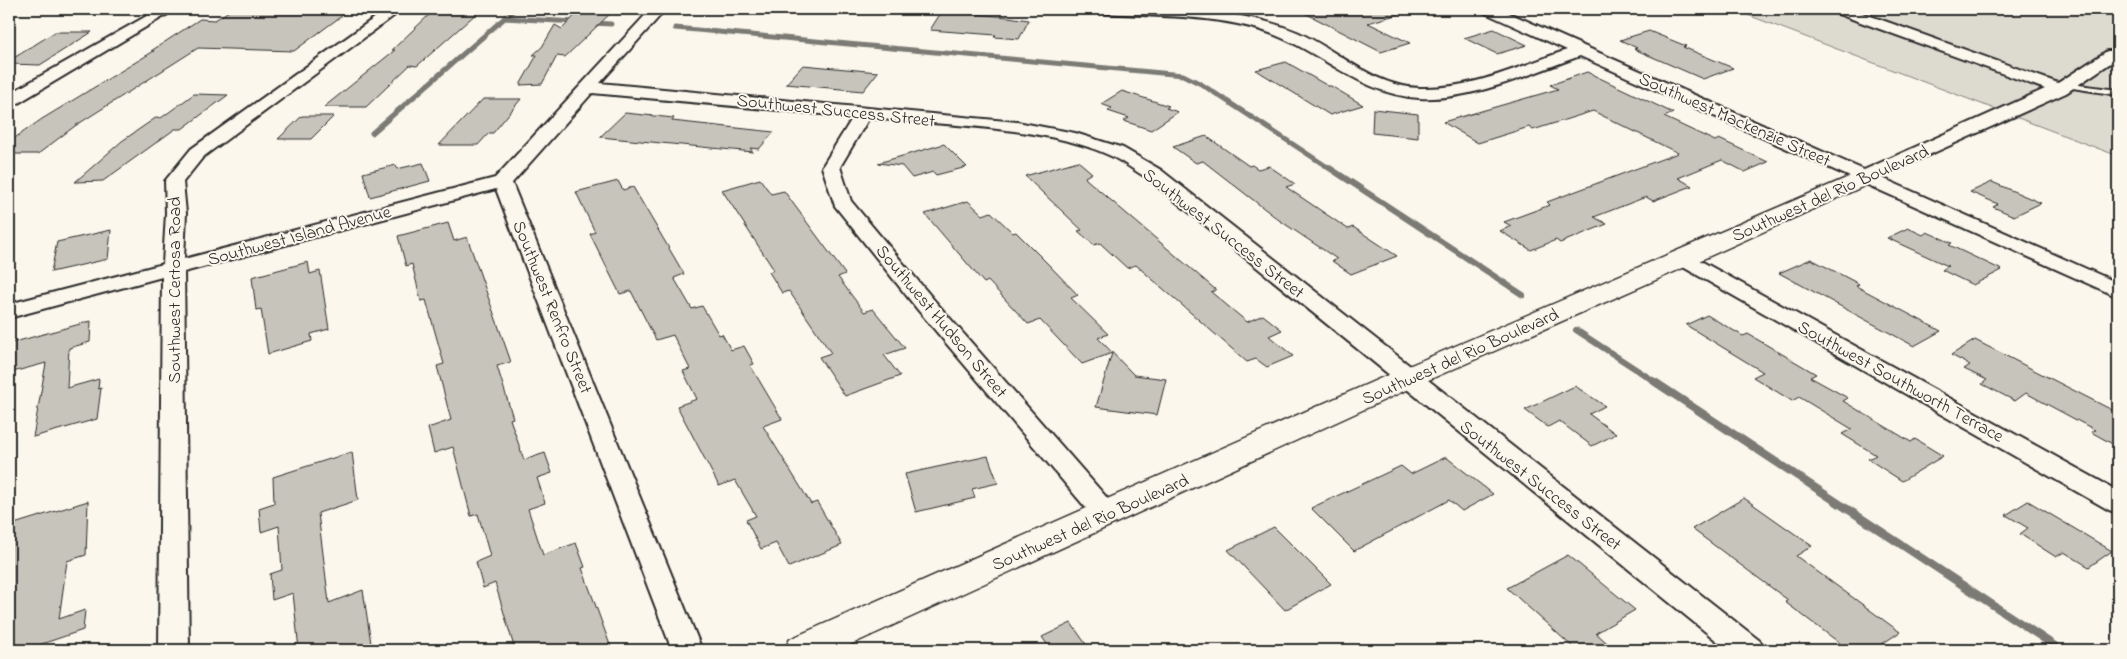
<svg xmlns="http://www.w3.org/2000/svg" width="2127" height="659" font-family="'Indie Flower',sans-serif">
<style>
.green{fill:#dddad0;stroke:#84827e}
.lines{fill:none;stroke-linecap:round;stroke-linejoin:round}
.stream-far2{stroke:#7b7a75;stroke-width:5}
.stream-far1{stroke:#7b7a75;stroke-width:6}
.stream{stroke:#7b7a75;stroke-width:8}
.building{fill:#c7c4bc;stroke:#2b2b2b}
.service-casing{stroke:#2b2b2b;stroke-width:4}
.minor-casing{stroke:#2b2b2b;stroke-width:4}
.tertiary-casing{stroke:#2b2b2b;stroke-width:3}
.service{fill:#fbf7ec;fill-rule:evenodd}
.minor{fill:#fbf7ec;fill-rule:evenodd}
.tertiary{fill:#fbf7ec;fill-rule:evenodd}
.labels{text-anchor:middle;stroke-width:4;stroke-linejoin:round;paint-order:stroke}
.street-label{font-size:18px;fill:#2b2b2b;stroke:#fbf7ec}
</style>
<rect width="100%" height="100%" fill="#fbf7ec"/>
<filter id="ink" filterUnits="userSpaceOnUse"><feTurbulence type="fractalNoise" baseFrequency=".02" numOctaves="2"/><feDisplacementMap in="SourceGraphic" scale="10" xChannelSelector="R" yChannelSelector="G"/><feConvolveMatrix kernelMatrix="1 2 1 2 8 2 1 2 1" color-interpolation-filters="sRGB"/></filter>
<g filter="url(#ink)">
<!-- green -->
<path class="green" d="M 1732,9 L 2118,9 L 2118,156 Z"/>
<g class="lines">
<!-- stream-far2 -->
<path class="stream-far2" d="M 504,18 L 576,22
M 592,23 L 611,24
M 675,28 L 1183,75 L 1201,84 L 1329,168
M 372,133 L 515,9"/>
<!-- stream-far1 -->
<path class="stream-far1" d="M 1328,167 L 1523,295
M 1576,330 L 1657,383"/>
<!-- stream -->
<path class="stream" d="M 1655,382 L 2061,650"/>
</g>
<!-- building -->
<path class="building" d="M 232,9 L 351,9 L 294,51 L 198,48 L 75,126 L 38,154 L 9,154 L 9,142 L 42,119 L 154,51 L 151,51 L 200,19 L 215,20 Z
M 581,9 L 615,9 L 565,57 L 557,56 L 542,84 L 520,85 L 537,55 L 533,55 L 542,47 L 555,25 L 562,29 Z
M 1297,9 L 1398,9 L 1399,14 L 1368,23 L 1410,43 L 1381,52 Z
M 942,11 L 1008,17 L 1029,20 L 1019,39 L 994,37 L 996,35 L 930,30 Z
M 432,12 L 478,12 L 417,66 L 410,65 L 366,107 L 324,107 L 395,50 L 392,50 Z
M 1494,29 L 1527,45 L 1497,54 L 1464,38 Z
M 1649,31 L 1686,46 L 1683,47 L 1733,68 L 1703,79 L 1634,49 L 1637,48 L 1620,40 Z
M 55,32 L 92,32 L 40,65 L 9,64 L 9,61 Z
M 1286,62 L 1328,86 L 1331,86 L 1363,105 L 1330,115 L 1256,70 Z
M 803,65 L 878,72 L 863,91 L 786,84 Z
M 1587,72 L 1673,113 L 1664,117 L 1715,141 L 1719,139 L 1768,162 L 1745,172 L 1722,160 L 1678,178 L 1692,186 L 1653,201 L 1646,197 L 1594,217 L 1607,224 L 1560,243 L 1556,240 L 1531,250 L 1500,231 L 1511,226 L 1504,222 L 1550,205 L 1547,202 L 1678,153 L 1593,111 L 1533,130 L 1529,127 L 1478,143 L 1443,122 L 1558,89 L 1550,85 Z
M 1122,91 L 1169,106 L 1166,108 L 1178,112 L 1151,130 L 1124,121 L 1129,118 L 1108,111 L 1112,108 L 1101,104 Z
M 194,94 L 228,95 L 182,129 L 175,129 L 103,181 L 75,182 L 122,141 L 157,117 L 161,118 Z
M 483,99 L 521,99 L 493,133 L 489,133 L 478,145 L 439,145 Z
M 1373,109 L 1418,114 L 1418,138 L 1372,133 Z
M 625,113 L 674,118 L 672,121 L 774,132 L 759,149 L 750,148 L 753,152 L 600,137 Z
M 302,116 L 334,116 L 311,139 L 278,139 Z
M 1206,136 L 1249,166 L 1252,165 L 1258,169 L 1269,166 L 1295,184 L 1286,187 L 1348,229 L 1353,227 L 1397,256 L 1351,274 L 1332,261 L 1337,259 L 1279,220 L 1203,161 L 1196,163 L 1173,147 Z
M 944,144 L 967,167 L 936,175 L 933,172 L 912,178 L 902,166 L 878,163 Z
M 1078,161 L 1092,173 L 1085,177 L 1086,179 L 1216,290 L 1211,292 L 1247,322 L 1263,315 L 1282,330 L 1269,336 L 1293,356 L 1267,367 L 1256,359 L 1247,362 L 1136,265 L 1127,268 L 1100,243 L 1094,245 L 1078,231 L 1082,230 L 1025,176 Z
M 423,163 L 430,181 L 370,197 L 363,173 L 396,165 L 397,169 Z
M 760,179 L 771,194 L 784,191 L 845,274 L 838,277 L 864,312 L 873,309 L 905,348 L 884,355 L 900,376 L 845,396 L 819,357 L 831,353 L 789,291 L 782,293 L 769,272 L 774,270 L 722,190 Z
M 618,181 L 623,190 L 633,187 L 684,274 L 674,278 L 692,309 L 702,306 L 719,335 L 722,334 L 731,350 L 744,346 L 754,364 L 750,365 L 782,419 L 763,426 L 811,504 L 817,502 L 842,545 L 789,567 L 776,543 L 761,549 L 746,520 L 756,516 L 735,480 L 719,486 L 677,406 L 697,399 L 683,371 L 690,369 L 673,335 L 656,340 L 631,291 L 620,294 L 590,234 L 595,232 L 576,192 Z
M 1992,182 L 2041,203 L 2014,216 L 1993,207 L 1998,204 L 1970,192 Z
M 968,201 L 983,215 L 991,212 L 1013,233 L 1016,232 L 1046,262 L 1078,295 L 1071,298 L 1108,334 L 1098,338 L 1134,375 L 1166,379 L 1157,415 L 1096,407 L 1112,353 L 1082,364 L 1040,320 L 1028,324 L 988,281 L 984,283 L 925,214 Z
M 448,223 L 454,241 L 467,237 L 511,362 L 497,366 L 513,418 L 510,419 L 524,460 L 545,453 L 552,473 L 537,478 L 545,503 L 528,509 L 543,555 L 576,543 L 585,567 L 582,568 L 610,645 L 597,650 L 515,650 L 495,583 L 483,588 L 476,562 L 490,556 L 478,514 L 471,516 L 453,447 L 434,453 L 428,428 L 451,420 L 437,366 L 444,364 L 426,300 L 421,301 L 412,264 L 406,266 L 398,236 Z
M 1908,228 L 1923,235 L 1927,232 L 1952,243 L 1949,245 L 2002,270 L 1973,285 L 1942,270 L 1948,266 L 1887,238 Z
M 111,230 L 108,259 L 51,272 L 57,242 Z
M 1811,259 L 1859,284 L 1856,286 L 1941,331 L 1914,346 L 1779,273 Z
M 308,262 L 310,274 L 320,271 L 329,329 L 311,334 L 312,341 L 268,354 L 261,309 L 256,310 L 252,277 Z
M 1707,315 L 1743,336 L 1748,334 L 1816,374 L 1810,377 L 1848,398 L 1843,401 L 1911,442 L 1915,439 L 1943,456 L 1902,481 L 1868,459 L 1876,455 L 1842,434 L 1852,429 L 1799,397 L 1792,401 L 1753,377 L 1763,372 L 1686,325 Z
M 91,321 L 90,342 L 69,348 L 67,388 L 99,379 L 98,389 L 101,388 L 97,419 L 33,437 L 46,363 L 9,373 L 11,343 Z
M 1975,340 L 2118,413 L 2118,447 L 2091,432 L 2095,430 L 2026,393 L 2015,401 L 1982,384 L 1987,380 L 1964,369 L 1970,365 L 1951,355 Z
M 1575,386 L 1605,406 L 1589,414 L 1616,434 L 1592,446 L 1559,421 L 1548,427 L 1525,410 Z
M 352,452 L 358,500 L 318,513 L 329,603 L 363,590 L 372,650 L 299,650 L 293,593 L 272,600 L 270,574 L 282,570 L 279,526 L 261,532 L 259,508 L 274,503 L 273,477 Z
M 988,456 L 998,483 L 972,489 L 975,498 L 916,512 L 905,474 Z
M 1446,457 L 1493,494 L 1462,511 L 1449,500 L 1354,551 L 1311,508 L 1401,466 L 1411,474 Z
M 1744,498 L 1812,546 L 1796,556 L 1900,632 L 1873,650 L 1849,650 L 1785,602 L 1788,600 L 1692,529 Z
M 88,501 L 86,555 L 67,561 L 59,619 L 85,610 L 83,630 L 24,650 L 9,650 L 11,525 Z
M 2028,501 L 2112,551 L 2089,567 L 2064,552 L 2056,557 L 2020,534 L 2028,528 L 2006,515 Z
M 1274,527 L 1331,584 L 1285,610 L 1228,550 Z
M 1568,555 L 1635,610 L 1596,633 L 1615,650 L 1576,650 L 1507,588 Z
M 1071,623 L 1090,650 L 1051,650 L 1042,637 Z"/>
<g class="lines">
<!-- service casing -->
<g class="service-casing">
<path id="service" d="M 2063,83 L 2118,90 L 2118,95 L 2066,87 L 2063,87 Z"/>
</g>
<!-- minor casing -->
<g class="minor-casing">
<path id="minor" d="M 159,9 L 176,9 L 15,105 L 9,106 L 9,94 Z
M 387,9 L 403,9 L 203,157 L 183,182 L 186,213 L 184,259 L 495,178 L 651,9 L 666,9 L 600,83 L 1017,122 L 1075,133 L 1123,148 L 1161,170 L 1760,641 L 1764,650 L 1728,650 L 1147,178 C 1135,171 1124,162 1111,156 C 1049,126 939,125 869,118 L 840,167 L 851,201 L 934,300 L 1121,514 L 1117,521 L 1107,524 L 1097,521 L 918,310 L 835,206 L 822,167 L 853,117 L 592,93 L 512,183 L 702,650 L 672,650 L 496,189 L 184,272 L 189,650 L 159,650 L 162,277 L 9,318 L 9,304 L 163,264 L 166,213 L 165,181 L 191,149 Z
M 1098,9 C 1165,9 1234,6 1297,32 C 1338,50 1373,87 1420,88 C 1470,90 1520,66 1567,50 L 1483,12 L 1481,9 L 1500,9 L 1864,170 L 2045,89 L 1833,12 L 1831,9 L 1851,9 L 2058,83 L 2107,51 L 2118,51 L 2118,58 L 2066,93 L 1880,177 L 2118,283 L 2118,297 L 1580,56 C 1532,73 1471,101 1419,98 C 1361,95 1320,50 1267,32 C 1216,14 1158,17 1105,13 Z
M 1683,253 L 1690,255 L 2118,491 L 2118,513 L 2109,510 L 1676,263 L 1673,259 L 1676,255 Z"/>
</g>
<!-- tertiary casing -->
<g class="tertiary-casing">
<path id="tertiary" d="M 1865,170 L 1873,172 L 1876,177 L 1873,182 L 1692,264 L 1417,385 L 839,650 L 784,650 L 790,639 L 1397,371 Z"/>
</g>
<!-- service -->
<use href="#service" class="service"/>
<!-- minor -->
<use href="#minor" class="minor"/>
<!-- tertiary -->
<use href="#tertiary" class="tertiary"/>
</g>
</g>
<g class="labels">
<!-- street labels -->
<g class="street-label">
<text transform="translate(836 110) rotate(6)" y="6">Southwest Success Street</text>
<text transform="translate(1735 119) rotate(24)" y="6">Southwest Mackenzie Street</text>
<text transform="translate(1830 193) rotate(-24)" y="6">Southwest del Rio Boulevard</text>
<text transform="translate(1224 233) rotate(38)" y="6">Southwest Success Street</text>
<text transform="translate(299 235) rotate(-15)" y="6">Southwest Island Avenue</text>
<text transform="translate(174 290) rotate(-90)" y="6">Southwest Certosa Road</text>
<text transform="translate(553 307) rotate(68)" y="6">Southwest Renfro Street</text>
<text transform="translate(942 321) rotate(50)" y="6">Southwest Hudson Street</text>
<text transform="translate(1460 356) rotate(-24)" y="6">Southwest del Rio Boulevard</text>
<text transform="translate(1901 381) rotate(29)" y="6">Southwest Southworth Terrace</text>
<text transform="translate(1541 485) rotate(38)" y="6">Southwest Success Street</text>
<text transform="translate(1090 522) rotate(-24)" y="6">Southwest del Rio Boulevard</text>
</g>
</g>
<!-- margin -->
<rect width="2127" height="659" fill="none" stroke="#fbf7ec" stroke-width="30"/>
<rect x="15" y="15" width="2097" height="629" fill="none" stroke="#2b2b2b" stroke-width="2" filter="url(#ink)"/>
</svg>
